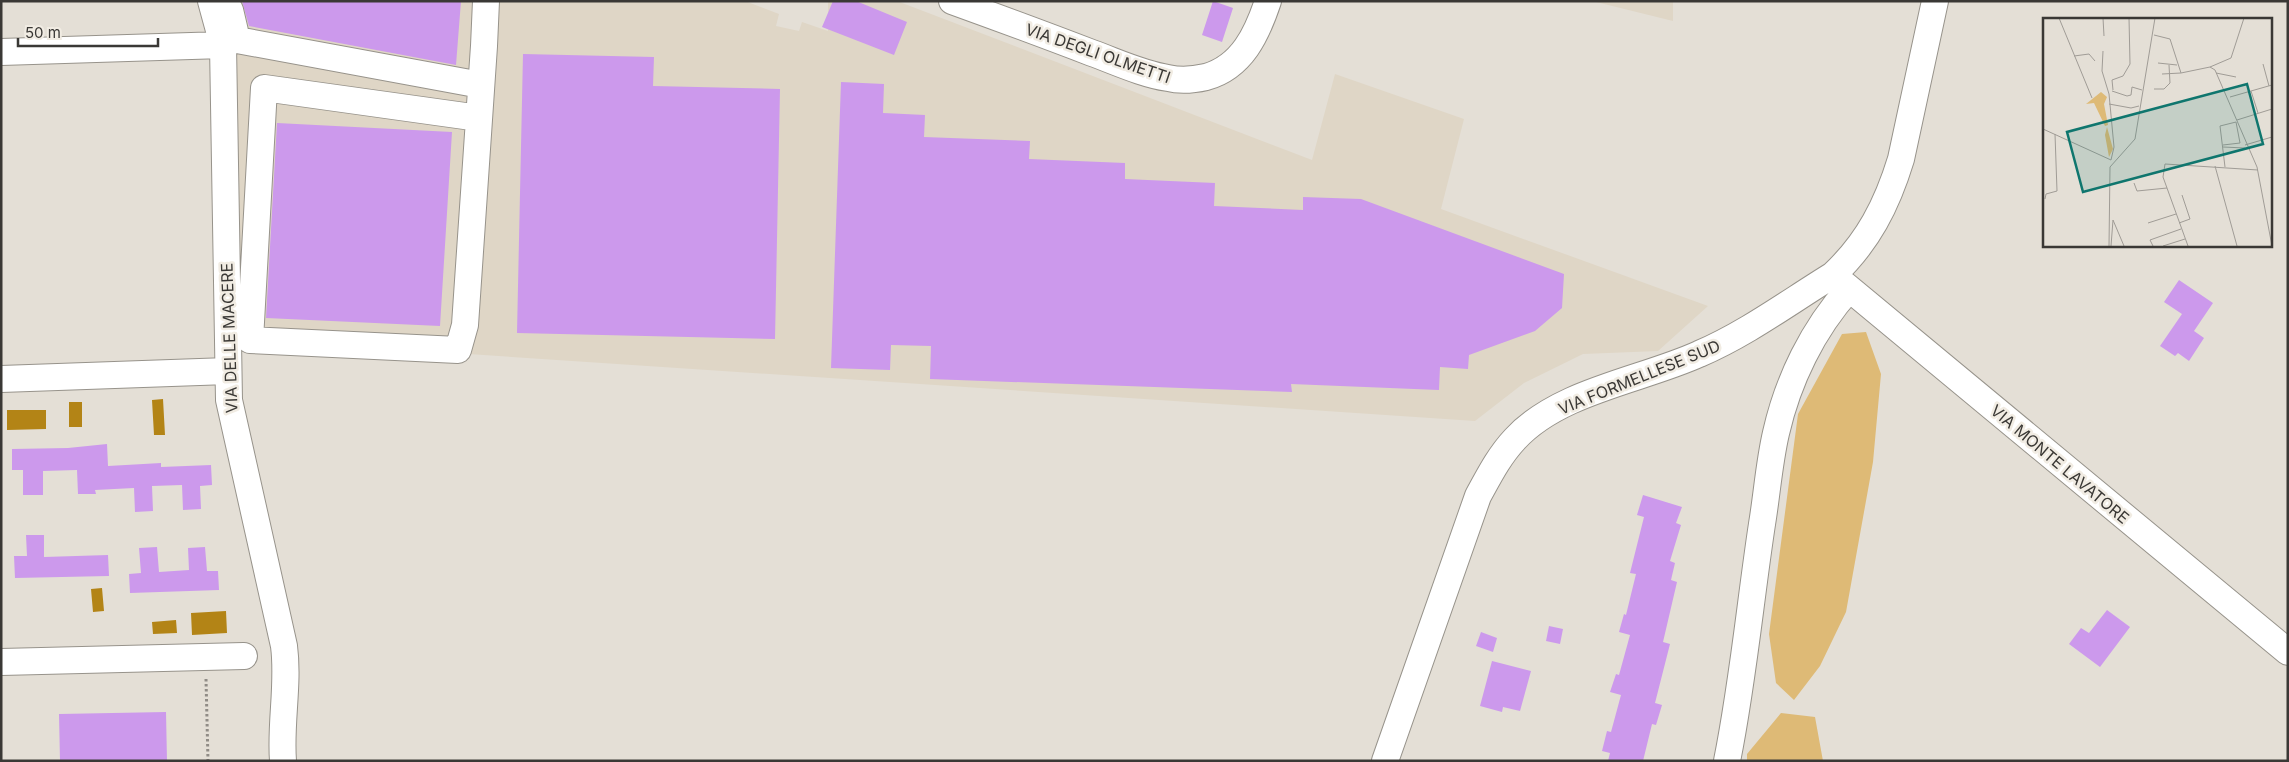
<svg xmlns="http://www.w3.org/2000/svg" width="2289" height="762" font-family="Inter,sans-serif">
<style>
.built{fill:#dfd6c6}
.green{fill:#deba76}
.water{fill:#b38416}
.building{fill:#cc99ec}
.lines{fill:none;stroke-linecap:round;stroke-linejoin:round}
.minor-casing{stroke:#97938b;stroke-width:28}
.path{stroke:#908c86;stroke-width:3;stroke-dasharray:2.5 2.5;stroke-linecap:butt}
.minor{stroke:#fff;stroke-width:26}
.labels{text-anchor:middle;stroke-width:5;stroke-linejoin:round;paint-order:stroke}
.street-label{font-size:16px;fill:#3a3835;stroke:#f1ece3}
.inset-road{fill:none;stroke:#a09c96;stroke-width:1}
.view{fill:#0f766e;fill-opacity:0.15;stroke:#0f766e;stroke-width:2.5}
.inset-edge{fill:none;stroke:#3a3835;stroke-width:2.5}
</style>
<rect width="100%" height="100%" fill="#e4dfd6"/>
<!-- built -->
<path class="built" d="M 218,1 L 745,1 L 779,14 L 776,26 L 799,31 L 802,22 L 828,31 L 828,1 L 897,1 L 1312,160 L 1335,74 L 1464,119 L 1441,209 L 1708,306 L 1658,351 L 1583,354 L 1524,383 L 1475,421 L 242,339 Z
M 1592,1 L 1673,1 L 1673,21 Z"/>
<!-- green -->
<path class="green" d="M 1866,332 L 1881,374 L 1873,462 L 1846,612 L 1820,666 L 1794,700 L 1776,683 L 1769,634 L 1798,414 L 1842,334 Z
M 1781,713 L 1815,717 L 1823,761 L 1747,761 L 1747,754 Z"/>
<!-- water -->
<path class="water" d="M 163,399 L 165,435 L 154,435 L 152,400 Z
M 69,402 L 82,402 L 82,427 L 69,427 Z
M 7,410 L 46,410 L 46,429 L 7,430 Z
M 102,588 L 104,611 L 93,612 L 91,589 Z
M 226,611 L 227,633 L 192,635 L 191,613 Z
M 176,620 L 177,633 L 153,634 L 152,622 Z"/>
<!-- building -->
<path class="building" d="M 242,1 L 461,1 L 456,65 L 249,26 Z
M 833,1 L 856,1 L 907,22 L 894,55 L 822,27 Z
M 1213,1 L 1233,8 L 1222,42 L 1202,35 Z
M 523,54 L 654,57 L 653,86 L 780,89 L 775,339 L 517,333 Z
M 841,82 L 884,84 L 883,113 L 925,115 L 924,137 L 1030,141 L 1029,159 L 1125,163 L 1125,179 L 1215,183 L 1214,206 L 1303,210 L 1303,197 L 1361,199 L 1564,274 L 1562,308 L 1535,331 L 1469,355 L 1468,369 L 1440,367 L 1439,390 L 1291,384 L 1292,392 L 930,379 L 931,346 L 891,345 L 890,370 L 831,368 Z
M 277,123 L 452,132 L 440,326 L 266,318 Z
M 2179,280 L 2213,303 L 2194,331 L 2204,338 L 2189,361 L 2178,353 L 2175,356 L 2160,346 L 2182,314 L 2164,302 Z
M 107,444 L 108,466 L 161,463 L 161,467 L 211,465 L 212,485 L 200,486 L 201,509 L 183,510 L 182,485 L 152,486 L 153,511 L 135,512 L 134,488 L 95,490 L 96,494 L 78,494 L 77,470 L 43,471 L 43,495 L 23,495 L 23,470 L 12,470 L 12,449 L 68,448 Z
M 1643,495 L 1682,507 L 1676,523 L 1681,525 L 1670,561 L 1675,563 L 1671,580 L 1677,582 L 1663,642 L 1670,644 L 1655,703 L 1662,705 L 1656,725 L 1652,724 L 1643,761 L 1608,761 L 1610,753 L 1602,751 L 1607,731 L 1611,732 L 1621,695 L 1610,692 L 1616,674 L 1619,675 L 1630,635 L 1619,632 L 1624,614 L 1626,615 L 1636,574 L 1630,573 L 1644,517 L 1637,515 Z
M 26,535 L 44,535 L 44,557 L 108,555 L 109,576 L 15,578 L 14,556 L 27,556 Z
M 157,547 L 159,572 L 189,570 L 188,548 L 205,547 L 207,571 L 218,571 L 219,590 L 130,593 L 129,574 L 141,573 L 139,548 Z
M 2107,610 L 2130,627 L 2100,667 L 2069,644 L 2081,628 L 2089,633 Z
M 1549,626 L 1563,629 L 1560,644 L 1546,641 Z
M 1481,632 L 1497,638 L 1493,652 L 1476,646 Z
M 1492,661 L 1531,671 L 1520,711 L 1503,707 L 1502,712 L 1480,706 Z
M 166,712 L 167,761 L 60,761 L 59,714 Z"/>
<g class="lines">
<!-- minor casing -->
<g class="minor-casing">
<path id="minor" d="M 211,1 L 223,45 L 229,400 L 284,646 C 289,684 280,723 283,761
M 952,1 C 999,18 1045,35 1092,53 C 1117,62 1142,74 1168,78 C 1180,81 1193,80 1206,77 C 1242,67 1257,34 1268,1
M 230,10 L 237,40 L 481,85
M 1,52 L 223,45
M 479,118 L 264,88 L 250,340 L 458,350 L 465,325 L 484,46 L 486,1
M 1833,275 L 2288,652
M 1,379 L 228,371
M 1,662 L 244,656
M 1385,761 L 1478,496 C 1489,476 1499,456 1515,439 C 1559,391 1642,380 1699,354 C 1746,334 1789,302 1833,275 C 1868,242 1887,205 1901,159 L 1935,1
M 1727,761 C 1743,682 1750,603 1762,524 C 1767,494 1769,463 1776,433 C 1788,380 1813,329 1849,289"/>
</g>
<!-- path -->
<path class="path" d="M 206,679 L 208,761"/>
<!-- minor -->
<use href="#minor" class="minor"/>
</g>
<g class="labels">
<!-- street labels -->
<g class="street-label">
<text transform="translate(1098 53) rotate(19)" y="6">VIA DEGLI OLMETTI</text>
<text transform="translate(229 338) rotate(-92)" y="6">VIA DELLE MACERE</text>
<text transform="translate(1639 377) rotate(-22)" y="6">VIA FORMELLESE SUD</text>
<text transform="translate(2060 464) rotate(40)" y="6">VIA MONTE LAVATORE</text>
</g>
</g>
<!-- overview -->
<g transform="translate(2043 18)">
<rect width="229" height="229" fill="#e4dfd6"/>
<path d="M 58,74 L 64,79 L 61,86 L 65,107 L 62,108 L 51,85 L 43,86 ZM 64,109 L 70,131 L 66,139 L 62,117 Z" fill="#deba76"/>
<path class="inset-road" d="M 16,0 L 49,80M 60,0 L 61,18M 111,17 L 127,21 L 138,55 L 167,49 L 172,52 L 214,149 L 229,228M 60,33 L 59,53 L 66,76 L 71,129 L 68,142M 31,38 L 46,36 L 52,43M 115,45 L 134,47M 220,46 L 226,68M 167,49 L 188,40 L 201,0M 173,55 L 193,59M 119,56 L 138,55M 111,71 L 121,71 L 127,65 L 126,47M 70,72 L 69,62 L 80,58 L 87,46 L 86,0M 69,73 L 84,78 L 88,77 L 89,69 L 99,72M 208,73 L 215,95M 187,79 L 229,67M 66,86 L 88,90 L 96,88M 194,102 L 229,91M 0,111 L 68,142M 180,127 L 197,125 L 193,104 L 177,108 L 182,149M 202,127 L 229,119M 180,129 L 202,130M 172,148 L 194,228M 91,165 L 94,173 L 124,170M 2,181 L 3,176 L 14,173 L 12,116M 105,205 L 133,196M 136,205 L 147,201 L 139,177M 66,228 L 67,149 L 92,121 L 112,0M 68,228 L 70,202 L 81,228M 110,228 L 107,222 L 138,211M 120,228 L 142,221M 145,228 L 120,159 L 122,146 L 215,152"/>
<path class="view" d="M 204,66 L 220,126 L 40,174 L 24,114 Z"/>
<rect width="229" height="229" class="inset-edge"/>
</g>
<!-- border -->
<rect width="2289" height="762" fill="none" stroke="#3a3835" stroke-width="5"/>
<!-- scale -->
<path d="M18 38v8h140v-8" fill="none" stroke="#3a3835" stroke-width="2.5"/>
<text x="25" y="38" font-size="15" fill="#3a3835" stroke="#f1ece3" stroke-width="4" paint-order="stroke">50 m</text>
</svg>
